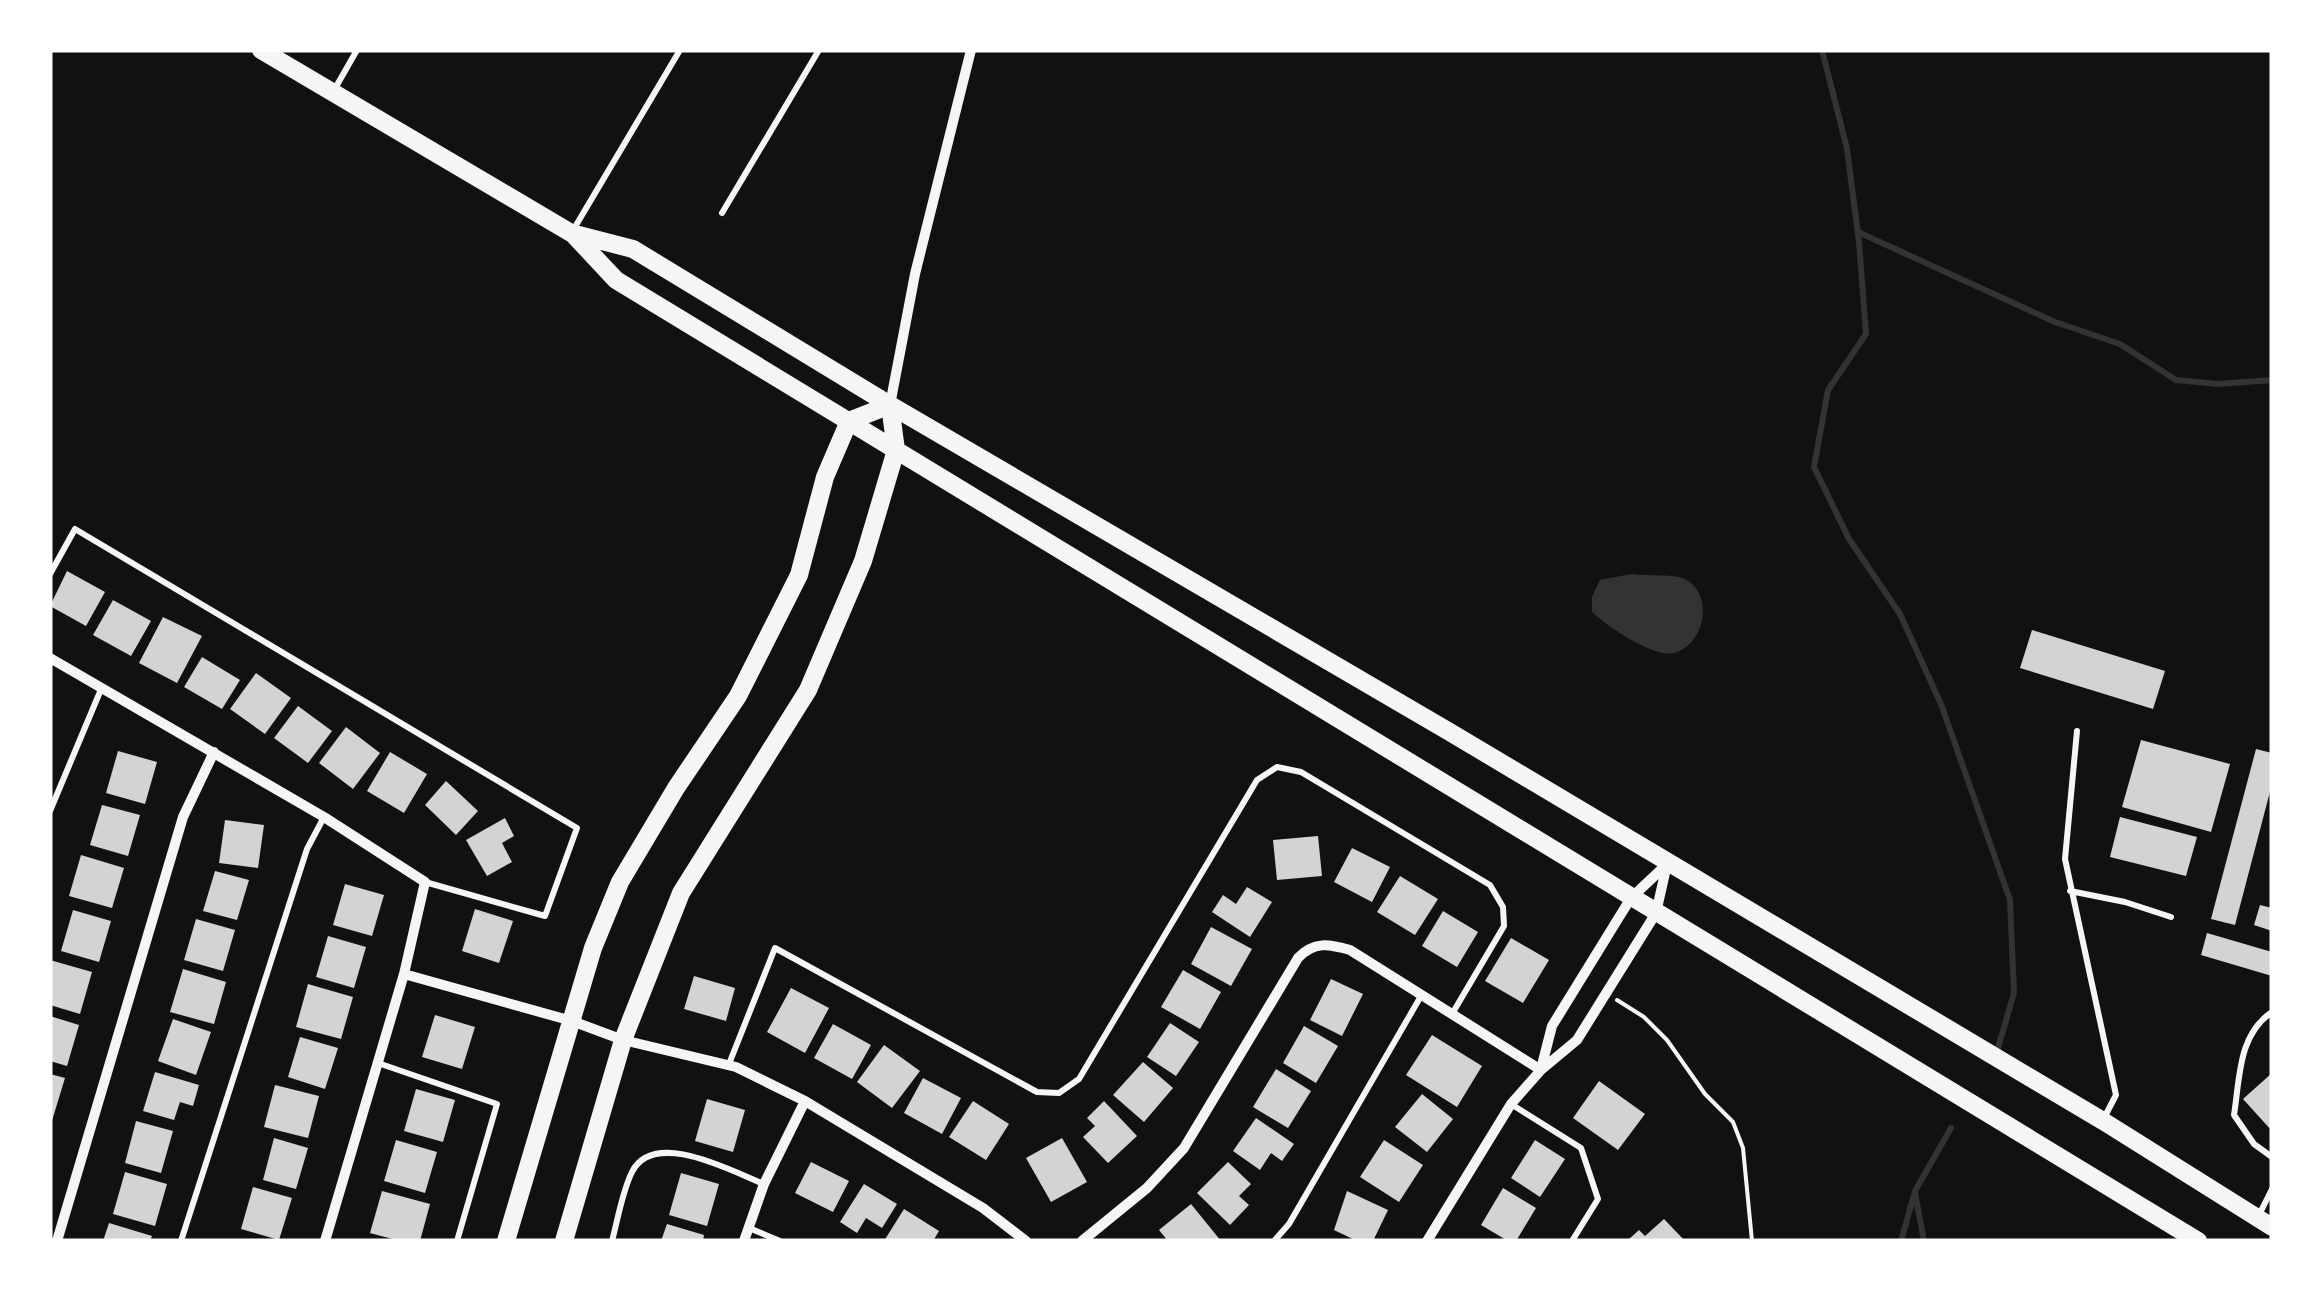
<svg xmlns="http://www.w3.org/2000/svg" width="2322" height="1291" font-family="Manrope,sans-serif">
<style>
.water{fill:#333}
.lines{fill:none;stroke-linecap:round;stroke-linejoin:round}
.stream{stroke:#333;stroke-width:6}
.building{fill:#d3d3d3}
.path{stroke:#f5f5f5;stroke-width:4}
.service{stroke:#f5f5f5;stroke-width:6}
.minor{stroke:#f5f5f5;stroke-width:10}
.primary{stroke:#f5f5f5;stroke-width:18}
</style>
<rect width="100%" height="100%" fill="#111"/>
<!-- water -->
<path class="water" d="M 1631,574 C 1644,576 1677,574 1685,579 C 1715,595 1705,645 1674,653 C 1653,658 1607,626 1592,612 L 1592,597 L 1600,580 Z"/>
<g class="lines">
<!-- stream -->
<path class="stream" d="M 1822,50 L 1847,149 L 1859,242 L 1866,334 L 1828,390 L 1814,467 L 1849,539 L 1900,614 L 1941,704 L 2010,900 L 2014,993 L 1998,1048
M 1858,232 L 2055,322 L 2120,344 L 2176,380 L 2218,384 L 2272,380
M 1915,1193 L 1924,1241
M 1901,1241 L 1915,1191 L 1951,1128"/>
</g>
<!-- building -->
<path class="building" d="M 67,571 L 105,592 L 86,626 L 50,606 Z
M 113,600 L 151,621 L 131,656 L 93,635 Z
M 163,617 L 202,636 L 177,683 L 139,663 Z
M 2032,630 L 2165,671 L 2153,709 L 2020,668 Z
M 202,657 L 240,680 L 222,709 L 184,687 Z
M 256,673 L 291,698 L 265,734 L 230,709 Z
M 298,706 L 332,731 L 308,763 L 274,738 Z
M 346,727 L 380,753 L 353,789 L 319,763 Z
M 2141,740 L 2230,764 L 2211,832 L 2122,807 Z
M 2256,749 L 2272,753 L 2272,784 L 2235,925 L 2211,919 Z
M 118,751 L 157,762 L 145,804 L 106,793 Z
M 390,752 L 427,774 L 404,813 L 367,791 Z
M 446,781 L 478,811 L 456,835 L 425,805 Z
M 102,805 L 140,815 L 128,856 L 90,845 Z
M 2120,817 L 2197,837 L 2186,876 L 2110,857 Z
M 505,818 L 514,836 L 502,843 L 512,862 L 487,876 L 466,840 Z
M 225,820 L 264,825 L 258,868 L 219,863 Z
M 1318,836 L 1322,876 L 1277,880 L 1273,840 Z
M 1352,848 L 1390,867 L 1372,902 L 1334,882 Z
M 81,855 L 124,868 L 112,908 L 69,896 Z
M 215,871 L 249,880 L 237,920 L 203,911 Z
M 1400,876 L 1438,899 L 1415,935 L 1377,912 Z
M 345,884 L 384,895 L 372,936 L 333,925 Z
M 1247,887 L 1272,902 L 1250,937 L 1212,912 L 1223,895 L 1236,904 Z
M 2260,905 L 2272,908 L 2272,931 L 2254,925 Z
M 475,909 L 513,921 L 499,963 L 462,951 Z
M 73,910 L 111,921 L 99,962 L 61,951 Z
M 1443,911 L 1478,932 L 1457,967 L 1422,946 Z
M 196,919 L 235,930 L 223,971 L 184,960 Z
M 1211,927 L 1252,949 L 1231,986 L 1191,964 Z
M 2207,933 L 2272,952 L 2272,976 L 2201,955 Z
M 328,936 L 366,947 L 354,988 L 316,977 Z
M 1511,938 L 1549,960 L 1523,1003 L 1485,981 Z
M 50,960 L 92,972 L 80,1014 L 50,1005 Z
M 183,969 L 226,982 L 214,1024 L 170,1012 Z
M 1183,970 L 1221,992 L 1200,1029 L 1161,1007 Z
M 694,976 L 735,988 L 726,1021 L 684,1009 Z
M 1331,979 L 1363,994 L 1342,1036 L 1310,1020 Z
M 308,984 L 353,997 L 341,1039 L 296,1027 Z
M 791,988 L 829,1008 L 805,1053 L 767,1032 Z
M 435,1015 L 475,1027 L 462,1069 L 422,1057 Z
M 50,1016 L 79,1025 L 67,1066 L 50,1061 Z
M 173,1019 L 211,1032 L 196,1075 L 158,1061 Z
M 1170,1023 L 1199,1042 L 1176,1076 L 1147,1057 Z
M 833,1024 L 871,1045 L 852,1079 L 814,1058 Z
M 1304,1026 L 1338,1046 L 1316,1083 L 1283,1063 Z
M 1432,1035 L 1482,1066 L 1457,1107 L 1406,1075 Z
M 300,1037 L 338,1048 L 325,1089 L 288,1077 Z
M 884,1045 L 920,1071 L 892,1108 L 857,1082 Z
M 1143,1062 L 1173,1088 L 1144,1122 L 1113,1095 Z
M 1276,1069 L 1311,1091 L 1288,1128 L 1253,1107 Z
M 155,1072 L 199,1085 L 193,1106 L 180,1102 L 174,1120 L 143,1111 Z
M 2272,1073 L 2272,1131 L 2243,1099 Z
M 50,1074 L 65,1078 L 51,1124 L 50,1124 Z
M 923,1078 L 961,1098 L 942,1134 L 904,1113 Z
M 1599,1081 L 1645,1114 L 1618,1150 L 1573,1118 Z
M 275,1085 L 319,1096 L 308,1138 L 264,1127 Z
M 416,1089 L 455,1100 L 443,1142 L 404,1131 Z
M 1422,1094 L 1453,1119 L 1427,1152 L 1395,1127 Z
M 707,1099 L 745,1110 L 733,1152 L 695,1141 Z
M 973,1101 L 1009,1124 L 986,1160 L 949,1137 Z
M 1104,1101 L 1137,1136 L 1108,1163 L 1083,1137 L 1095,1126 L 1087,1118 Z
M 1256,1118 L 1294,1144 L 1282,1161 L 1271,1153 L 1260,1170 L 1233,1151 Z
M 136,1121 L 173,1131 L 161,1173 L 125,1163 Z
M 274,1138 L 308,1148 L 296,1189 L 263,1180 Z
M 1062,1138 L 1087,1182 L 1051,1202 L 1026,1158 Z
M 396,1140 L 437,1152 L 425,1193 L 384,1181 Z
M 1384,1140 L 1423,1165 L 1399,1202 L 1360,1177 Z
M 1535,1140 L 1565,1159 L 1540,1197 L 1511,1178 Z
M 811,1162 L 849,1181 L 833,1212 L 795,1193 Z
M 1228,1162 L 1251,1184 L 1239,1196 L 1249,1205 L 1230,1225 L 1197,1193 Z
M 125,1172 L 167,1184 L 155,1226 L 113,1214 Z
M 681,1173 L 719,1184 L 707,1226 L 669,1215 Z
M 864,1184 L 897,1204 L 882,1228 L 866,1218 L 857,1233 L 840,1222 Z
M 253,1187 L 292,1198 L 279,1240 L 241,1229 Z
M 1503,1188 L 1536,1208 L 1516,1241 L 1508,1241 L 1481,1225 Z
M 382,1191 L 430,1204 L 420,1241 L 400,1241 L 370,1233 Z
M 1347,1191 L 1388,1210 L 1373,1241 L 1357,1241 L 1334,1230 Z
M 1191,1204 L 1221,1241 L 1168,1241 L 1159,1230 Z
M 904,1209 L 939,1231 L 933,1241 L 884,1241 Z
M 1664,1219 L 1685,1241 L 1627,1241 L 1639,1230 L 1645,1236 Z
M 109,1223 L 152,1236 L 150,1241 L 103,1241 Z
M 667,1224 L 704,1235 L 703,1241 L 661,1241 Z"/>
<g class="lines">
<!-- path -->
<path class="path" d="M 1617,1000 L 1644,1017 L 1667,1040 L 1705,1094 L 1733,1122 L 1743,1148 L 1752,1241"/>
<!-- service -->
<path class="service" d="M 333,92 L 357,50
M 722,213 L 819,50
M 572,232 L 680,50
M 50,574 L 75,529 L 577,828 L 545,916 L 425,882
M 2077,731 L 2065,859 L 2116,1095 L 2103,1120
M 50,811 L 102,687
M 2070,891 L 2125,902 L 2171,917
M 2272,1012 C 2238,1035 2240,1077 2234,1115 L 2254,1144 L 2272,1157
M 378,1063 L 497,1104 L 457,1241
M 729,1064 L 775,948 L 1037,1092 L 1059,1093 L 1079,1079 L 1257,780 L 1277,767 L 1301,772 L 1490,885 L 1503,907 L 1504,926 L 1452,1014
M 1511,1104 L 1581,1148 L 1598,1199 L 1572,1241
M 2259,1215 L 2272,1189
M 749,1228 L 780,1241
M 181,1241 L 307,849 L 324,817
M 612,1241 C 618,1219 622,1192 632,1172 C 654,1128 733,1172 764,1184
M 1274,1241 L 1289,1224 L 1421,996"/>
<!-- minor -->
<path class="minor" d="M 890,405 L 915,274 L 971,50
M 50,658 L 324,817 L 425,882 L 404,974 L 325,1241
M 404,974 L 572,1021 L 623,1040 L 736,1067 L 805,1101 L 983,1208 L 1026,1241
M 1541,1069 L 1552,1026 L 1621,914 L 1631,898 L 1666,865
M 57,1241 L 183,817 L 214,752
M 744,1241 L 764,1184 L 805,1101
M 1082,1241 L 1147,1188 L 1184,1148 L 1298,958 C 1314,941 1329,944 1350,950 L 1541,1070
M 1427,1241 L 1511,1104 L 1541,1070 L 1577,1040 L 1656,913 L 1667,864"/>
<!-- primary -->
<path class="primary" d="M 261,50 L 571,233 L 633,249 L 890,405 L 1448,731 L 2103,1121 L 2272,1227
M 572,233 L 616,280 L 2198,1241
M 506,1241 L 593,948 L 620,882 L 676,788 L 738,696 L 799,575 L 825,477 L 849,421 L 890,405
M 564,1241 L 623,1040 L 681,893 L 808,690 L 863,561 L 896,450 L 890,405"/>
</g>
<!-- border -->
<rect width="2322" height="1291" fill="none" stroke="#ffffff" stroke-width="105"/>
</svg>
